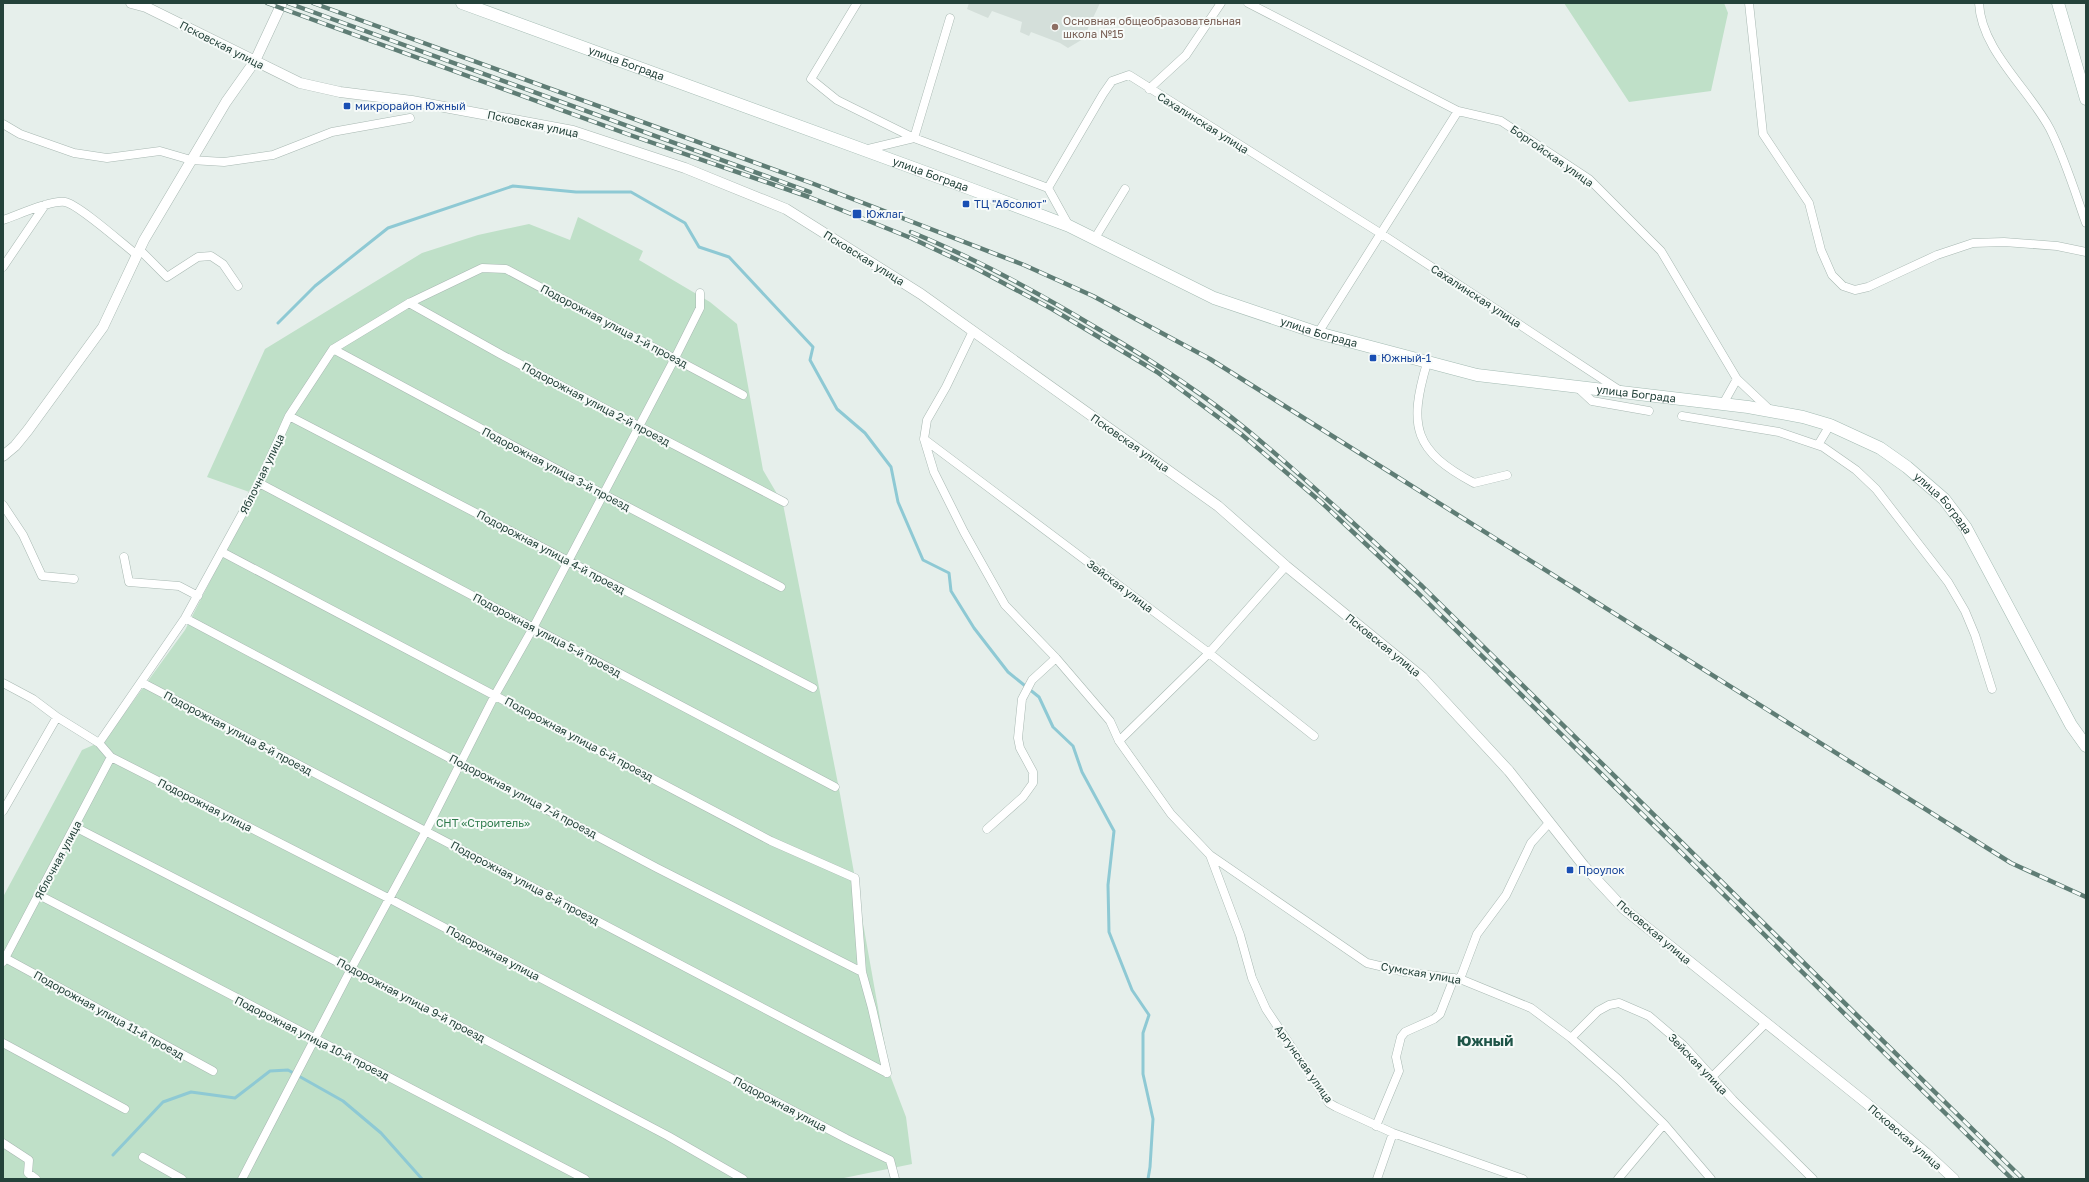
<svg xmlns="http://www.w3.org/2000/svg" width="2089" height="1182" font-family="'Golos Text',sans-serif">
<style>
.built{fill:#d4dfda}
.green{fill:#bfe0c8}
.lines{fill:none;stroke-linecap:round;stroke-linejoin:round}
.stream{stroke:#8ec9d4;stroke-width:3}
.minor-casing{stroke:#a8b8b2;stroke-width:9}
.tertiary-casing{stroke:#a8b8b2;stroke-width:11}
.secondary-casing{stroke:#a4bbb3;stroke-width:13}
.minor{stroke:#fff;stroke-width:8}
.tertiary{stroke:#fff;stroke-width:10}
.secondary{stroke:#fff;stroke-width:12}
.rail-casing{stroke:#5f7d75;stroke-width:4.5}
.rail{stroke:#f7fbf9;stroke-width:3;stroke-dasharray:9;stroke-linecap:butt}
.education-dot{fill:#8d6e63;stroke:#f7fbf9;stroke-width:1.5}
.transit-dot{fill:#1a4fb4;stroke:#f7fbf9;stroke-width:1.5}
.labels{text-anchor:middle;stroke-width:4;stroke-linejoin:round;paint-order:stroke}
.education-label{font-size:11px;fill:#785e54;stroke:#f7fbf9;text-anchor:start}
.street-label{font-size:11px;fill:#24423a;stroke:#f7fbf9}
.transit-label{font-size:11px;fill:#164399;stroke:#f7fbf9;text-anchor:start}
.park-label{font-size:11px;fill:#2d7a4b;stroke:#f7fbf9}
.district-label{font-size:15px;font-weight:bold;fill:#1f5548;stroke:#f7fbf9}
</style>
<rect width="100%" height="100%" fill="#e6efeb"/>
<!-- built -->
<path class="built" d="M 969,3 L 1100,3 L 1083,39 L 1068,48 L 1060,43 L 1031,32 L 1029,36 L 1020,32 L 1022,22 L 992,11 L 988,18 L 967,9 Z"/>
<!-- green -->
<path class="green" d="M 1564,3 L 1724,3 L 1728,13 L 1711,91 L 1629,102 Z
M 578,217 L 643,251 L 639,260 L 710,302 L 737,324 L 763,470 L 783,504 L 840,794 L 890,1075 L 906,1117 L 912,1164 L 839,1179 L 3,1179 L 3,897 L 82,750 L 105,740 L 185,630 L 255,494 L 207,477 L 265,349 L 422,253 L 478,235 L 529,224 L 570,240 Z"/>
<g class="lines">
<!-- stream -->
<path class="stream" d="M 278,323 L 315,286 L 388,228 L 513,186 L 576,192 L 631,192 L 685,223 L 699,247 L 729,257 L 813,347 L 810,360 L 837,409 L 865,433 L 891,467 L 898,502 L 923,560 L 949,573 L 951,591 L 974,628 L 1008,672 L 1039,697 L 1053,727 L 1073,746 L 1082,772 L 1114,831 L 1108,885 L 1109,932 L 1132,990 L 1149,1015 L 1143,1033 L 1143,1074 L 1153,1119 L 1150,1167 L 1148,1179
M 113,1155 L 163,1102 L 191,1092 L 235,1098 L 270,1071 L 288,1070 L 343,1101 L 381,1133 L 422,1179"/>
<!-- minor casing -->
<g class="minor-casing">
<path id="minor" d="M 857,3 L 811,79 L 837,100 L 914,138 L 864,150
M 1248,3 L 1458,111 L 1501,121 L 1589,179 L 1661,251 L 1737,379 L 1771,411
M 1749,3 L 1763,134 L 1809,203 L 1821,250 L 1832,275 L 1843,286 L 1855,290 L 1868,287 L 1937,255 L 1973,243 L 2004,242 L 2057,246 L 2086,252
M 1979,3 C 1981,50 2029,89 2050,129 C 2065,159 2075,192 2086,223
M 950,18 L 914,138 L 1048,188 L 1103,94 L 1112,81 L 1129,75 L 1380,233 L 1619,390
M 1149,89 L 1186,55 L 1221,3
M 3,124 L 20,134 L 74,153 L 107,158 L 160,151 L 191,160 L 224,162 L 273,155 L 332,132 L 410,118
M 1048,188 L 1069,226
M 3,220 C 18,215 50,200 65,202 C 78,204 124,245 137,255
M 1095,238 L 1125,189
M 139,249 L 167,277 L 198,257 L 211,256 L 223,264 L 238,286
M 3,267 L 45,205
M 409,303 L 502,355 L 784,502
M 973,331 L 946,387 L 927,420 L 924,439 L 934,472 L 964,532 L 1005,605 L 1056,658 L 1110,721 L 1119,741 L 1171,814 L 1210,855 L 1367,963 L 1405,972 L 1460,979 L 1531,1008 L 1571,1038 L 1619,1080 L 1664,1124 L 1711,1179
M 1318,333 L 1458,111
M 333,349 L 603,494 L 781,587
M 1427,363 C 1408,427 1414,451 1474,483 L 1507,475
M 1577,387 L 1592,401 L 1649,411
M 1723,404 L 1737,379
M 289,416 L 813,688
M 1682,416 L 1779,432 L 1823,447 L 1856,470 L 1876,489 L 1948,582 L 1965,611 L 1975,635 L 1992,689
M 924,439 L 1209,653 L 1314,736
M 1818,445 L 1830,425
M 259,483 L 835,787
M 3,505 L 23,535 L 42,576 L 74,579
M 222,552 L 771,841 L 855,878 L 862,972 L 872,1008 L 887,1073
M 124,557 L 129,582 L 179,586 L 198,596
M 185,618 L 657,868 L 862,972
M 141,682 L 887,1073
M 3,683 L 33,699 L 57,717 L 99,743 L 111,757 L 390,899 L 847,1139 L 890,1160 L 895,1179
M 1119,741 L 1209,653 L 1286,566
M 99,743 L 185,618 L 259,483 L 289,416 L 333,349 L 409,303 L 482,268 L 506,269 L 743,395
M 3,811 L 57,717
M 75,827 L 351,969 L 668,1136 L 743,1179
M 987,829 L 1023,797 L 1033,783 L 1033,772 L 1020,748 L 1018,738 L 1022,699 L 1032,680 L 1056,658
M 1210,855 L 1240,935 L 1252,978 L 1266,1009 L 1329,1103 L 1336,1107 L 1393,1133 L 1523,1179
M 39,895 L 585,1179
M 5,958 L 213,1071
M 3,962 L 111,757
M 1460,979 L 1477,934 L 1506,895 L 1531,843 L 1549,823
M 1571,1038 L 1598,1011 L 1609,1005 L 1619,1003 L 1649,1016 L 1683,1045 L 1733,1100 L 1813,1179
M 3,1043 L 125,1109
M 1713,1076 L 1766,1023
M 1376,1126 L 1399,1071 L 1396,1057 L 1401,1037 L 1405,1032 L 1434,1019 L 1440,1014 L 1454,978
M 3,1143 L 29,1160 L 28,1173 L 36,1179
M 143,1157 L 182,1179
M 242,1179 L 351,969 L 426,831 L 495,695 L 533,628 L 675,358 L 700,308 L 700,293
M 1377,1179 L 1393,1133
M 1618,1179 L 1664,1124"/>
</g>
<!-- tertiary casing -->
<g class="tertiary-casing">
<path id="tertiary" d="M 131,3 L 146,7 L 300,83 L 340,92 L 412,101 L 573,131 L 685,168 L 786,209 L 921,294 L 1218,506 L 1286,566 L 1422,677 L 1509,771 L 1584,866 L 1624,909 L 1865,1102 L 1926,1153 L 1954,1179
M 3,456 L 15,446 L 28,430 L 103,327 L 144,240 L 226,102 L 255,61 L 282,3"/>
</g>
<!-- secondary casing -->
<g class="secondary-casing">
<g id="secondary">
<path id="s1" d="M 462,3 L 971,189 L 1069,226 L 1214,298 L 1318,333 L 1477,375 L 1748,407 L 1803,417 L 1830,425 L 1880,448 L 1907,467 L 1944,499 L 1966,528 L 2071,725 L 2086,746"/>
<path d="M 2058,3 L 2086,99"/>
</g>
</g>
<!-- minor -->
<use href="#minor" class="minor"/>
<!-- tertiary -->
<use href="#tertiary" class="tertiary"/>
<!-- secondary -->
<use href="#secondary" class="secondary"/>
<!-- rail casing -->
<g class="rail-casing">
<path id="rail" d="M 267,3 L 630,135 L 809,197 L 911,238 L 977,269 L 1052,309 L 1157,372 L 1241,434 L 1321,502 L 1417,592 L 2012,1179
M 288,3 L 810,192
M 313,3 L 814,184 L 1024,265 L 1093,296 L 1210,359 L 2011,863 L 2086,897
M 911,232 C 977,259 1039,293 1100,330 C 1151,360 1201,392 1246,429 C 1307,479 1364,533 1422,586 L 2023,1179"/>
</g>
<!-- rail -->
<use href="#rail" class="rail"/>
</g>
<!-- markers -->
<circle class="education-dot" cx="1055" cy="27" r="4"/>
<g class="transit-dot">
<rect x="343" y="102" width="8" height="8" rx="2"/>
<rect x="962" y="200" width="8" height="8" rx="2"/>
<rect x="852" y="209" width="10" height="10" rx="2"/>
<rect x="1369" y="354" width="8" height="8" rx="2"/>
<rect x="1566" y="866" width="8" height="8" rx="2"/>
</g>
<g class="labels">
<!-- education labels -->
<g class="education-label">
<text x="1063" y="25">Основная общеобразовательная<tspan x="1063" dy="13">школа №15</tspan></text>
</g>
<!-- street labels -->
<g class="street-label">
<text transform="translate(222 45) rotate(27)" y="4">Псковская улица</text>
<text dy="4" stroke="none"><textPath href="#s1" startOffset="175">улица Бограда</textPath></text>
<text transform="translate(1203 123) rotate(32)" y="4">Сахалинская улица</text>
<text transform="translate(533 124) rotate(12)" y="4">Псковская улица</text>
<text transform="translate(1552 156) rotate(35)" y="4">Боргойская улица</text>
<text dy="4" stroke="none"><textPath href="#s1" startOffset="499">улица Бограда</textPath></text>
<text transform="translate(864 258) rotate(32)" y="4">Псковская улица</text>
<text transform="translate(1476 296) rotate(33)" y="4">Сахалинская улица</text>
<text transform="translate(614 326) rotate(28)" y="4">Подорожная улица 1-й проезд</text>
<text dy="4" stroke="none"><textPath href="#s1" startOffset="919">улица Бограда</textPath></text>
<text dy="4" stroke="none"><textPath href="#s1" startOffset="1243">улица Бограда</textPath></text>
<text transform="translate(596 404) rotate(28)" y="4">Подорожная улица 2-й проезд</text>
<text transform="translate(1130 443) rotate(35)" y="4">Псковская улица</text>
<text transform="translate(556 469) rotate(28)" y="4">Подорожная улица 3-й проезд</text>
<text transform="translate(262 474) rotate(-64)" y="4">Яблочная улица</text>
<text dy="4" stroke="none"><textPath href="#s1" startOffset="1579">улица Бограда</textPath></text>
<text transform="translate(551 552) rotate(28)" y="4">Подорожная улица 4-й проезд</text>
<text transform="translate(1120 586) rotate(37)" y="4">Зейская улица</text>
<text transform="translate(547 635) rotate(28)" y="4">Подорожная улица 5-й проезд</text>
<text transform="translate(1383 645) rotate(39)" y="4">Псковская улица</text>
<text transform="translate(238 733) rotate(28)" y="4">Подорожная улица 8-й проезд</text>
<text transform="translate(579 739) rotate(28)" y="4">Подорожная улица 6-й проезд</text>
<text transform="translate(523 796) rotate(28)" y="4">Подорожная улица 7-й проезд</text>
<text transform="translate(205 805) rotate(27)" y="4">Подорожная улица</text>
<text transform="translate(58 860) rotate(-62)" y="4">Яблочная улица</text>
<text transform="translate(525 883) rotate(28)" y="4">Подорожная улица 8-й проезд</text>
<text transform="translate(1654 932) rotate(40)" y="4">Псковская улица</text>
<text transform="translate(493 953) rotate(28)" y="4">Подорожная улица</text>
<text transform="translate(1421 973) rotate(10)" y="4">Сумская улица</text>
<text transform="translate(411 1000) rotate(28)" y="4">Подорожная улица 9-й проезд</text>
<text transform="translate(109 1015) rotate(29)" y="4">Подорожная улица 11-й проезд</text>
<text transform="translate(312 1038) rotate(27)" y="4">Подорожная улица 10-й проезд</text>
<text transform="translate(1304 1064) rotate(55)" y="4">Аргунская улица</text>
<text transform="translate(1698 1064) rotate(46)" y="4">Зейская улица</text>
<text transform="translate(780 1104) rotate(28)" y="4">Подорожная улица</text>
<text transform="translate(1905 1137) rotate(41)" y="4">Псковская улица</text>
</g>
<!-- transit labels -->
<g class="transit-label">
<text x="355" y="110">микрорайон Южный</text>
<text x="974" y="208">ТЦ "Абсолют"</text>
<text x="866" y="218">Южлаг</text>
<text x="1381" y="362">Южный-1</text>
<text x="1578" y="874">Проулок</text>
</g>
<!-- park labels -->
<g class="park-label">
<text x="483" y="827">СНТ «Строитель»</text>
</g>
<!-- district labels -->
<g class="district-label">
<text x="1485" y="1046">Южный</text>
</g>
</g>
<!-- border -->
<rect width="2089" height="1182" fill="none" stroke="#24423a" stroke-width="8"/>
</svg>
